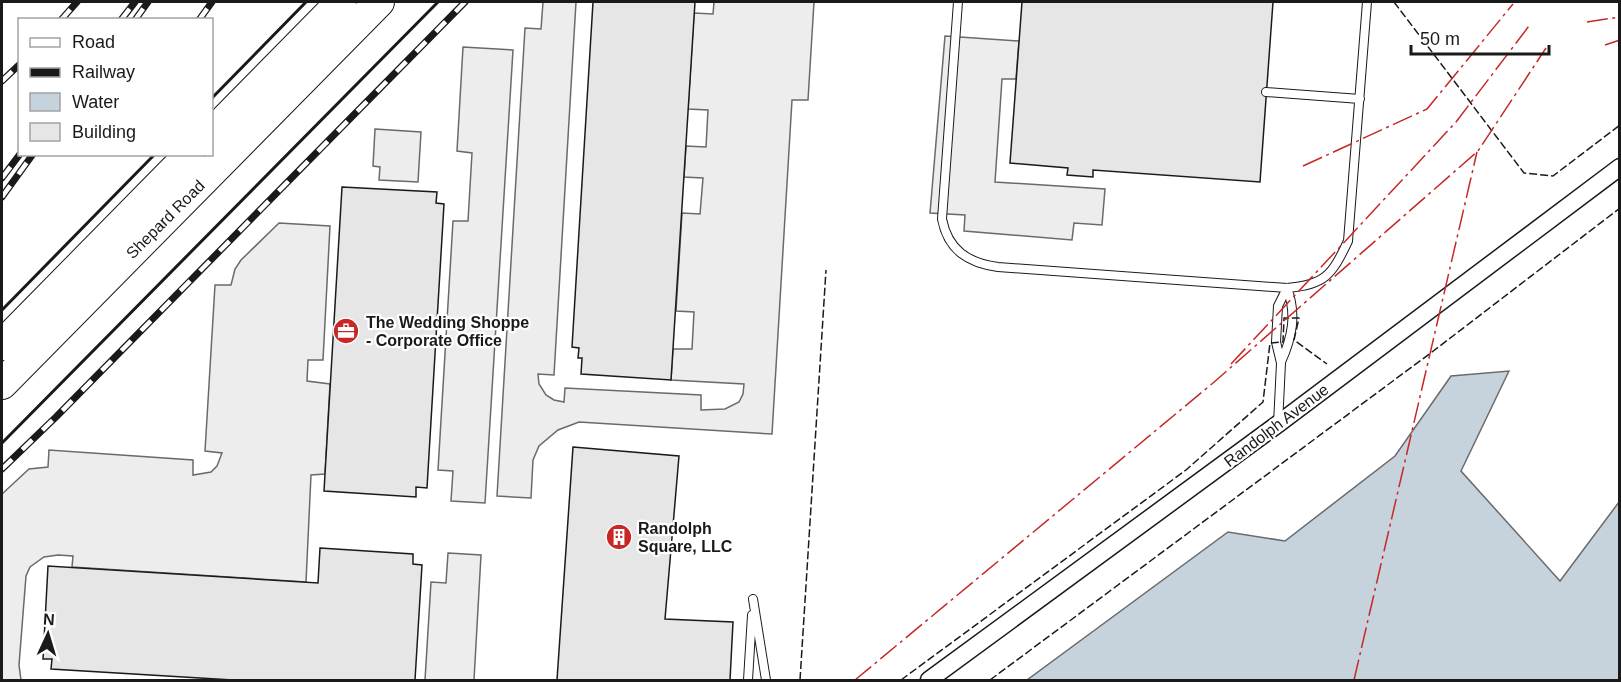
<svg xmlns="http://www.w3.org/2000/svg" width="1621" height="682" font-family="Helvetica,sans-serif">
<style>
.parking{fill:#ededed;stroke:#6a6a6a;stroke-width:1.5}
.water{fill:#c6d2dc;stroke:#6a6a6a;stroke-width:1.5}
.building{fill:#e6e6e6;stroke:#1a1a1a;stroke-width:1.5}
.lines{fill:none;stroke-linecap:round;stroke-linejoin:round}
.lane-casing{stroke:#1a1a1a;stroke-width:10}
.street-casing{stroke:#1a1a1a;stroke-width:19}
.highway-casing{stroke:#1a1a1a;stroke-width:32}
.lane{stroke:#fff;stroke-width:8}
.street{stroke:#fff;stroke-width:16}
.highway{stroke:#fff;stroke-width:30}
.rail-casing{stroke:#1a1a1a;stroke-width:7}
.rail{stroke:#fff;stroke-width:4.5;stroke-dasharray:14;stroke-linecap:butt}
.fence{stroke:#1a1a1a;stroke-width:1.5;stroke-dasharray:8 3;stroke-linecap:butt}
.wall{stroke:#1a1a1a;stroke-width:3}
.power{stroke:#c62828;stroke-width:1.5;stroke-dasharray:21 4.5 3 4.5;stroke-linecap:butt}
.labels{text-anchor:middle;stroke-width:4.5;stroke-linejoin:round;paint-order:stroke}
.street-label{font-size:16px;fill:#1a1a1a;stroke:#fff}
.poi-label{font-size:16px;font-weight:bold;fill:#1a1a1a;stroke:#fff;text-anchor:start}
</style>
<rect width="100%" height="100%" fill="#fff"/>
<!-- parking -->
<path class="parking" d="M 543,2 L 576,2 L 554,375 L 538,374 L 539,384 L 546,395 L 554,400 L 564,402 L 565,388 L 701,395 L 701,410 L 725,409 L 739,402 L 743,394 L 744,384 L 671,380 L 673,349 L 692,349 L 694,312 L 676,311 L 682,213 L 700,214 L 703,178 L 684,177 L 686,146 L 706,147 L 708,110 L 688,109 L 694,13 L 713,14 L 714,2 L 814,2 L 808,100 L 792,100 L 772,434 L 579,422 L 558,430 L 539,446 L 533,460 L 531,498 L 497,496 L 525,28 L 541,29 Z
M 945,36 L 1019,41 L 1016,79 L 1002,79 L 995,182 L 1105,189 L 1102,225 L 1074,223 L 1072,240 L 964,231 L 965,215 L 930,213 Z
M 463,47 L 513,50 L 485,503 L 451,501 L 453,471 L 438,470 L 453,221 L 468,221 L 472,153 L 457,151 Z
M 375,129 L 421,132 L 418,182 L 379,180 L 380,167 L 373,166 Z
M 279,223 L 330,226 L 323,360 L 308,360 L 307,381 L 330,384 L 325,474 L 311,475 L 306,582 L 72,567 L 73,556 L 58,555 L 44,557 L 30,567 L 26,576 L 19,665 L 21,680 L 2,680 L 2,494 L 29,469 L 48,467 L 49,450 L 193,460 L 193,475 L 211,472 L 217,466 L 222,453 L 205,451 L 215,285 L 231,285 L 235,269 L 241,260 Z
M 448,553 L 481,555 L 474,680 L 425,680 L 431,582 L 446,583 Z"/>
<!-- water -->
<path class="water" d="M 1509,371 L 1461,471 L 1560,581 L 1619,502 L 1619,680 L 1027,680 L 1228,532 L 1285,541 L 1395,456 L 1451,376 Z"/>
<!-- building -->
<path class="building" d="M 593,2 L 695,2 L 671,380 L 581,374 L 582,358 L 578,358 L 579,348 L 572,347 Z
M 1022,2 L 1273,2 L 1260,182 L 1093,170 L 1093,177 L 1067,175 L 1068,168 L 1010,163 Z
M 342,187 L 437,192 L 436,203 L 444,204 L 427,488 L 416,487 L 416,497 L 324,491 Z
M 573,447 L 679,456 L 665,619 L 733,622 L 730,680 L 557,680 Z
M 320,548 L 413,554 L 413,564 L 422,565 L 415,680 L 233,680 L 51,669 L 52,659 L 43,659 L 48,566 L 318,583 Z"/>
<g class="lines">
<!-- lane casing -->
<g class="lane-casing">
<path id="lane" d="M 958,2 L 942,219 C 948,250 968,263 998,267 L 1287,288 C 1325,285 1332,275 1348,241 L 1367,2
M 1266,92 L 1360,99
M 1281,362 C 1292,338 1297,314 1287,288
M 1278,424 L 1281,363 L 1276,342 L 1278,306 L 1287,288
M 753,599 L 766,680
M 748,680 L 752,615"/>
</g>
<!-- street casing -->
<g class="street-casing">
<path id="street" d="M 929,680 L 1278,424 L 1620,167"/>
</g>
<!-- highway casing -->
<g class="highway-casing">
<path id="highway" d="M 212,133 L 341,2
M 2,345 L 190,154
M 2,384 L 379,2"/>
</g>
<!-- lane -->
<use href="#lane" class="lane"/>
<!-- street -->
<use href="#street" class="street"/>
<!-- highway -->
<use href="#highway" class="highway"/>
<!-- rail casing -->
<g class="rail-casing">
<path id="rail" d="M 61,20 L 77,2
M 121,20 L 135,2
M 135,20 L 148,2
M 199,20 L 212,2
M 2,81 L 20,64
M 2,178 L 20,154
M 2,197 L 33,154
M 2,469 L 56,417 L 465,2"/>
</g>
<!-- rail -->
<use href="#rail" class="rail"/>
<!-- fence -->
<path class="fence" d="M 1394,2 L 1524,173 L 1553,176 L 1620,125
M 800,680 L 826,270
M 901,680 L 1186,470 L 1263,402 L 1270,343 L 1283,342 L 1284,318 L 1299,318 L 1294,340 L 1327,364
M 990,680 L 1432,352 L 1620,208"/>
<!-- wall -->
<path class="wall" d="M 212,98 L 306,2
M 2,310 L 155,154
M 2,443 L 438,2"/>
<!-- power -->
<path class="power" d="M 1587,22 L 1620,17
M 1605,45 L 1620,40
M 1303,166 L 1427,109 L 1513,4
M 1231,364 L 1456,122 L 1529,26
M 855,680 L 1213,383 L 1478,151 L 1546,48
M 1354,680 L 1477,152"/>
</g>
<!-- icons -->
<defs>
<g id="office-disc" transform="scale(1.35)"><circle r="9.5" fill="#c62828" stroke="#fff"/><path d="M-6-3h4V-5.5h4V-3h4V5H-6ZM-1-4.5V-3h2v-1.5ZM-6 0V1H6V0Z" fill="#fff"/></g>
<g id="building-disc" transform="scale(1.35)"><circle r="9.5" fill="#c62828" stroke="#fff"/><path d="M-4-6H4V6H1V3H-1V6H-4ZM-2.5-4.3h1.7v1.8h-1.7ZM.8-4.3h1.7v1.8H.8ZM-2.5-1h1.7V.8h-1.7ZM.8-1h1.7V.8H.8Z" fill="#fff"/></g>
</defs>
<g fill-rule="evenodd">
<use href="#office-disc" x="346" y="331"/>
<use href="#building-disc" x="619" y="537"/>
</g>
<g class="labels">
<!-- street labels -->
<g class="street-label">
<text transform="translate(165 219) rotate(-45)" y="6">Shepard Road</text>
<text transform="translate(1276 425) rotate(-37)" y="6">Randolph Avenue</text>
</g>
<!-- poi labels -->
<g class="poi-label">
<text x="366" y="328">The Wedding Shoppe<tspan x="366" dy="18">- Corporate Office</tspan></text>
<text x="638" y="534">Randolph<tspan x="638" dy="18">Square, LLC</tspan></text>
</g>
</g>
<!-- border -->
<rect width="1621" height="682" fill="none" stroke="#1a1a1a" stroke-width="6"/>
<!-- legend -->
<rect x="18" y="18" width="195" height="138" fill="#ffffff" stroke="#a3a3a3" stroke-width="1.5"/>
<rect x="30" y="38" width="30" height="9" fill="#ffffff" stroke="#a3a3a3" stroke-width="1.5"/>
<text x="72" y="48" font-size="18" fill="#1a1a1a">Road</text>
<rect x="30" y="68" width="30" height="9" fill="#1a1a1a" stroke="#a3a3a3" stroke-width="1.5"/>
<text x="72" y="78" font-size="18" fill="#1a1a1a">Railway</text>
<rect x="30" y="93" width="30" height="18" fill="#c6d2dc" stroke="#a3a3a3" stroke-width="1.5"/>
<text x="72" y="108" font-size="18" fill="#1a1a1a">Water</text>
<rect x="30" y="123" width="30" height="18" fill="#e6e6e6" stroke="#a3a3a3" stroke-width="1.5"/>
<text x="72" y="138" font-size="18" fill="#1a1a1a">Building</text>
<!-- north arrow -->
<g transform="translate(48 634) rotate(4)" stroke="#ffffff" stroke-width="4.5" paint-order="stroke">
<path d="M0-4.5L10 22L0 15L-10 22Z" fill="#1a1a1a"/>
<text y="-9" font-size="16" font-weight="bold" text-anchor="middle" fill="#1a1a1a">N</text>
</g>
<!-- scale -->
<path d="M1411 45v9h138v-9" fill="none" stroke="#1a1a1a" stroke-width="3"/>
<text x="1420" y="45" font-size="18" fill="#1a1a1a" stroke="#ffffff" stroke-width="4.5" paint-order="stroke">50 m</text>
</svg>
